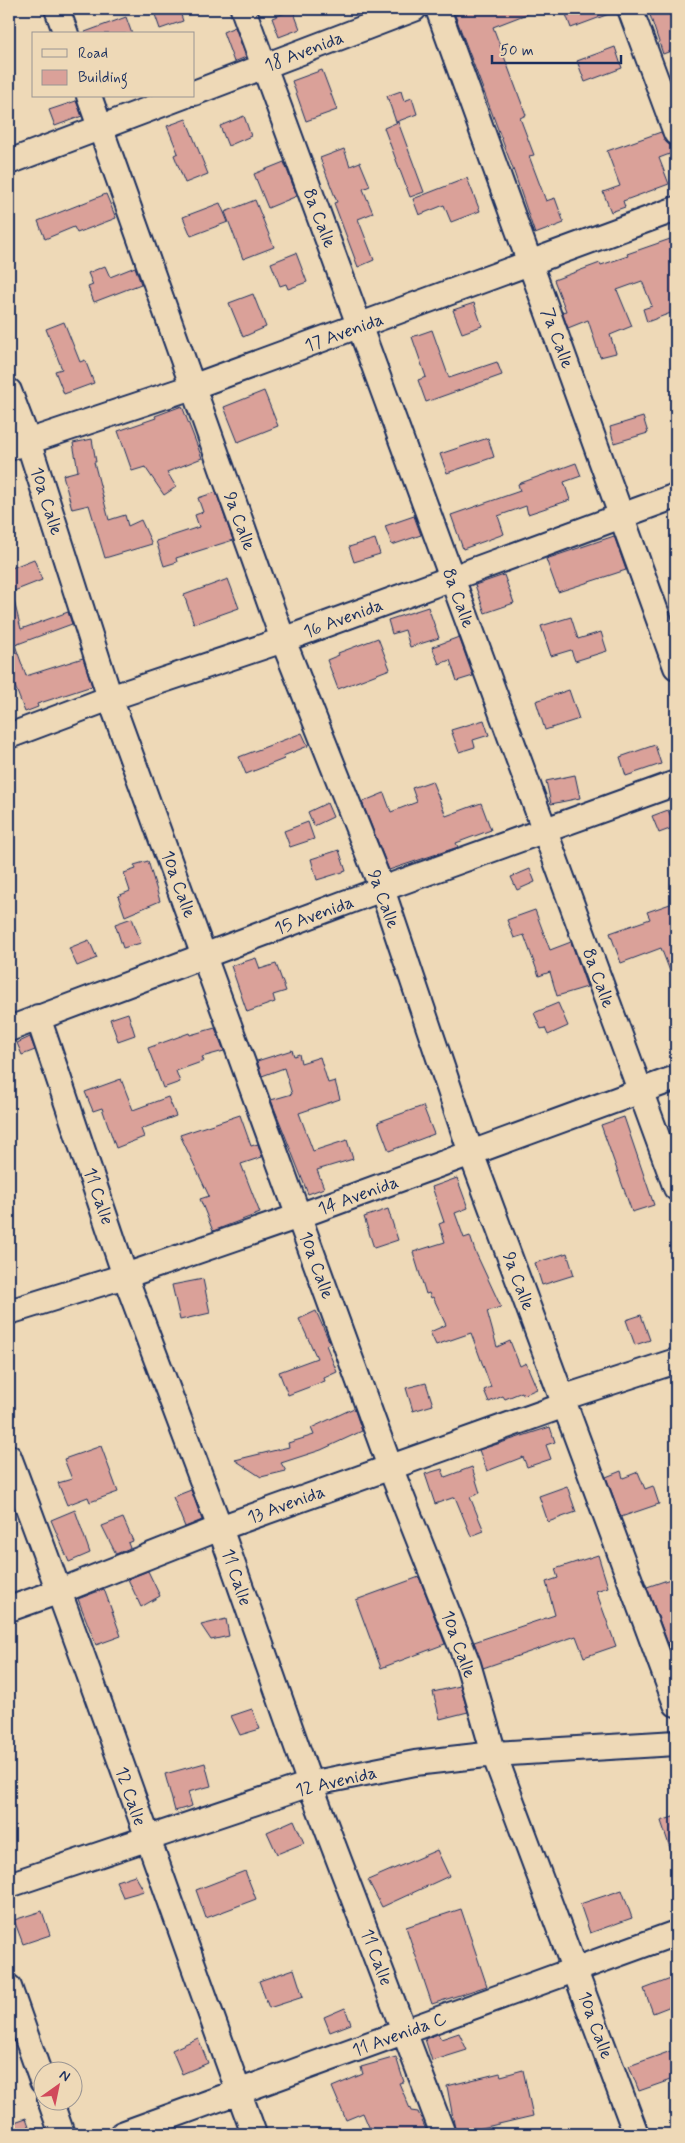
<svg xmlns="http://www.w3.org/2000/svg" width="685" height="2143" font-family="Mynerve,sans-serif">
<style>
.building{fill:#daa199;stroke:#1b2f5e}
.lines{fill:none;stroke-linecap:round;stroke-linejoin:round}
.minor-casing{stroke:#1b2f5e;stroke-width:28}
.minor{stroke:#eed9b7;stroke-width:24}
.labels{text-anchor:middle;stroke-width:4;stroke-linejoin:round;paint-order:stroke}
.street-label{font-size:18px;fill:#1b2f5e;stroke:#eed9b7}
</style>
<rect width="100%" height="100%" fill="#eed9b7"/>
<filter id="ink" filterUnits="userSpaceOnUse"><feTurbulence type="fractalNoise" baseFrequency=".02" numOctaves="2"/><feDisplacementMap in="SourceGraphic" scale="10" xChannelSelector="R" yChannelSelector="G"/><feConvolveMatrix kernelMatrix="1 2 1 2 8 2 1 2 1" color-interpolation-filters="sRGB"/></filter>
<g filter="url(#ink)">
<!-- building -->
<path class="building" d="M 153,9 L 179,9 L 183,21 L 160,29 Z
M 473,9 L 537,9 L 537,10 L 493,27 L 526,115 L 520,118 L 534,155 L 529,156 L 546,201 L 555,198 L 564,223 L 535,234 L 513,169 L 455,15 Z
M 564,9 L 617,9 L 617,11 L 571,28 Z
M 648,9 L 673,9 L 676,17 L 676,49 L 663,54 Z
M 293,10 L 300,29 L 279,37 L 272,18 Z
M 126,17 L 132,34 L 86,34 L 85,32 Z
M 235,27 L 246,57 L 234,62 L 223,32 Z
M 615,47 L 622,68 L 585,82 L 577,61 Z
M 322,70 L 337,110 L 306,121 L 292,81 Z
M 401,91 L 404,101 L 412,98 L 417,114 L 396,122 L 387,96 Z
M 76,101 L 82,116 L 55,126 L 49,110 Z
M 244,116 L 251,136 L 228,146 L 220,126 Z
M 186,119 L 208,174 L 185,183 L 174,155 L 178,153 L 167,126 Z
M 398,122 L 424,192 L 410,197 L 384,128 Z
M 661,132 L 667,143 L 672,146 L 675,152 L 659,158 L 669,184 L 623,201 L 625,207 L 611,212 L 603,192 L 620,186 L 607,151 Z
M 344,149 L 350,166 L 360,162 L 370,186 L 363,189 L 373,213 L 358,219 L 374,260 L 358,267 L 334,203 L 337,202 L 320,158 Z
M 284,162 L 297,196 L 268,208 L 254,174 Z
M 467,178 L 480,211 L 451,222 L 444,205 L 419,215 L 413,199 Z
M 106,194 L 116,218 L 77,233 L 74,227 L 45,239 L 38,221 Z
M 255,200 L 274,247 L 243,259 L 225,212 Z
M 220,203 L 228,222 L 191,236 L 183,217 Z
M 676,237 L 676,311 L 647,322 L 643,309 L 652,306 L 642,281 L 617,290 L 632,326 L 610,335 L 616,353 L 600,357 L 588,320 L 568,328 L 562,312 L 566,311 L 554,280 L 600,263 L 601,265 L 628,256 L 627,254 Z
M 296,253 L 307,282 L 288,289 L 286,284 L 280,286 L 271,263 Z
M 105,266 L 110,277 L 135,267 L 141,284 L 94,302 L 88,287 L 93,285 L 88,273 Z
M 253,294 L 266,327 L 243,337 L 229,303 Z
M 474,303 L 482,326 L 462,333 L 453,310 Z
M 64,322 L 80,362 L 85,360 L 94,383 L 64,394 L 55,371 L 62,369 L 46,329 Z
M 432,330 L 449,378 L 497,362 L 502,375 L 426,402 L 418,380 L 426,377 L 412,337 Z
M 264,391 L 278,426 L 238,442 L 224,407 Z
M 182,406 L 202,458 L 167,472 L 176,487 L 164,495 L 145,467 L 132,471 L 118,431 L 156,418 L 155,416 Z
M 643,417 L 648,433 L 614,443 L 610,427 Z
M 488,438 L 494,457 L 447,473 L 440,454 Z
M 92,439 L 96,462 L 94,462 L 109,520 L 125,515 L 128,526 L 141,520 L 152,544 L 105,558 L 89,505 L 72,509 L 63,475 L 78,471 L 73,443 Z
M 576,463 L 581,476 L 564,482 L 570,500 L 528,514 L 526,506 L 498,516 L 504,534 L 463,549 L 451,515 L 520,491 L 518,484 Z
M 216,492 L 233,540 L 176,558 L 177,562 L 164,566 L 156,541 L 199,527 L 195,515 L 203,512 L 198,498 Z
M 414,516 L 421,535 L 392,545 L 385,526 Z
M 614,536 L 626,570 L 558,592 L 546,559 Z
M 375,539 L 380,554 L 354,562 L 349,547 Z
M 34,559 L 42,580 L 14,591 L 9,577 L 9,569 Z
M 504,575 L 514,603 L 485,613 L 475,585 Z
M 228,579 L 239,608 L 194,624 L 184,595 Z
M 9,601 L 14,601 L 21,629 L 68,612 L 72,624 L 15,645 L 26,676 L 83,658 L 92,686 L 37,704 L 38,707 L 25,712 L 9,671 Z
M 428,607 L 439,638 L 410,647 L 405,630 L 392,634 L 388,620 Z
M 571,617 L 578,639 L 601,632 L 607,651 L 575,661 L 571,650 L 551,656 L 541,626 Z
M 459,637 L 473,676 L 457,681 L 450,660 L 439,664 L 432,647 Z
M 378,638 L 390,669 L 338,689 L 327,660 L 339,655 L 338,653 Z
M 569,690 L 579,719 L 545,730 L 536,701 Z
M 484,720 L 489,735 L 473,740 L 475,747 L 459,752 L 451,730 Z
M 302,733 L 308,746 L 283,756 L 284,759 L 246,774 L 239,757 Z
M 655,745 L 661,764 L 626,776 L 620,757 Z
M 575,775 L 580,798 L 551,804 L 546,781 Z
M 432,781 L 446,816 L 481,803 L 491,830 L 456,843 L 458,847 L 389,870 L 362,802 L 384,793 L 391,812 L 417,802 L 412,788 Z
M 327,803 L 333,817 L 314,826 L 308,812 Z
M 668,810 L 675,827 L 659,833 L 652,816 Z
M 308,822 L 314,839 L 290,847 L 284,831 Z
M 339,850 L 346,871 L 317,880 L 311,859 Z
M 148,861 L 160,901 L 125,916 L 118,896 L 130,891 L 124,873 L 136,869 L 134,865 Z
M 530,869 L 535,882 L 517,890 L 511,877 Z
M 676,902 L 676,984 L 675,984 L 661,948 L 621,963 L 610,933 L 650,919 L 647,912 Z
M 535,910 L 550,950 L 571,942 L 587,987 L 557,996 L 550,972 L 539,976 L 524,935 L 514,938 L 507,920 Z
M 132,918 L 141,943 L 123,948 L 115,924 Z
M 89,940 L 97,958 L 77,966 L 69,948 Z
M 256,958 L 260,969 L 276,964 L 286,991 L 273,995 L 275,1002 L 247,1012 L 231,966 Z
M 558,1003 L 568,1026 L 548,1035 L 545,1028 L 541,1029 L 534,1013 Z
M 128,1013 L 135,1035 L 118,1041 L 110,1019 Z
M 215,1028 L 224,1051 L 202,1057 L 204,1061 L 176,1071 L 180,1082 L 163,1088 L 148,1048 L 189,1033 L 190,1035 Z
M 30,1037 L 35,1050 L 22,1055 L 17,1043 Z
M 292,1050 L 294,1056 L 299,1054 L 301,1063 L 320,1057 L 328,1083 L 335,1081 L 340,1099 L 299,1113 L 313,1151 L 347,1140 L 353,1159 L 317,1170 L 324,1188 L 308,1194 L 271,1100 L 292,1094 L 284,1068 L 262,1076 L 257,1061 Z
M 121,1079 L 133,1110 L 168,1097 L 176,1116 L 141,1129 L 144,1137 L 116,1148 L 102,1108 L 93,1111 L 85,1092 Z
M 423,1106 L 434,1134 L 389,1151 L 378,1122 Z
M 240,1115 L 251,1146 L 258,1144 L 262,1157 L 241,1164 L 260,1213 L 213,1231 L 200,1199 L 209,1196 L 180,1135 Z
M 624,1117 L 654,1205 L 632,1212 L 601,1125 Z
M 457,1178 L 468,1208 L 455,1213 L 464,1238 L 470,1236 L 475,1251 L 501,1307 L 487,1311 L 497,1347 L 510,1341 L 520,1366 L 526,1363 L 537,1389 L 523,1395 L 522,1392 L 505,1399 L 503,1396 L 489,1402 L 484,1390 L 491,1387 L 471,1333 L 436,1345 L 430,1332 L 446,1325 L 433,1297 L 431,1298 L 429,1293 L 426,1294 L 413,1252 L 445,1242 L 439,1224 L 444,1222 L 432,1187 Z
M 388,1209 L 398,1240 L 374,1248 L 364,1217 Z
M 567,1253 L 574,1275 L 542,1285 L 535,1263 Z
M 203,1279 L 210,1313 L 180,1320 L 172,1285 Z
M 316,1311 L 330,1343 L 326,1345 L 337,1372 L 324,1378 L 325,1381 L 288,1395 L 279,1372 L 317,1358 L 299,1319 Z
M 641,1315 L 650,1340 L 635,1345 L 626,1320 Z
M 426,1383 L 433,1405 L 413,1411 L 406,1388 Z
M 354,1408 L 362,1431 L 321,1450 L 281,1463 L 286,1471 L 261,1477 L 235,1460 L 289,1447 L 288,1443 L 314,1435 L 311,1428 Z
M 550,1427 L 555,1442 L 546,1445 L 551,1459 L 527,1467 L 523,1457 L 487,1471 L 479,1450 Z
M 101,1446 L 118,1492 L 90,1502 L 88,1497 L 67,1505 L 58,1483 L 72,1479 L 64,1459 Z
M 472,1467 L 480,1493 L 470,1497 L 484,1531 L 471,1536 L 455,1497 L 435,1504 L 425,1474 L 442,1469 L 445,1477 Z
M 621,1471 L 623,1478 L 638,1472 L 645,1489 L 653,1486 L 659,1504 L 621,1517 L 606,1477 Z
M 567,1486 L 576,1512 L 548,1522 L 539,1496 Z
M 191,1490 L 202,1520 L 185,1527 L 173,1497 Z
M 75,1510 L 90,1553 L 69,1562 L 51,1520 Z
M 123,1518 L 133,1541 L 128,1543 L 130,1548 L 116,1554 L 102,1526 Z
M 598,1555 L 608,1587 L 596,1591 L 616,1646 L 584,1657 L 576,1636 L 483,1668 L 474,1642 L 555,1615 L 546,1582 L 558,1578 L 555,1569 Z
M 148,1571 L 160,1596 L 141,1607 L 128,1579 Z
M 419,1577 L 445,1644 L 381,1668 L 356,1600 Z
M 676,1577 L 676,1665 L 647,1587 Z
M 104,1589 L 121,1636 L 96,1645 L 78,1599 Z
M 226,1619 L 229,1636 L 211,1640 L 201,1625 Z
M 460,1686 L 468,1712 L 440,1719 L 433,1692 Z
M 252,1709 L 260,1729 L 240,1735 L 231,1716 Z
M 205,1763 L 211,1786 L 188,1792 L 192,1806 L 175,1811 L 165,1774 Z
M 676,1816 L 676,1860 L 674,1860 L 661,1821 Z
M 294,1820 L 304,1843 L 277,1854 L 267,1832 Z
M 437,1850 L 449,1876 L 382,1907 L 368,1880 Z
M 245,1871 L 256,1899 L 206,1918 L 196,1890 Z
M 135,1875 L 144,1891 L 123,1897 L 116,1881 Z
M 622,1890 L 632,1918 L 590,1933 L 580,1904 Z
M 461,1909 L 487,1986 L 432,2004 L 406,1927 Z
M 42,1911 L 50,1935 L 23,1944 L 14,1920 Z
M 294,1969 L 303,1997 L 269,2008 L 259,1981 Z
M 676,1977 L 676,2004 L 653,2013 L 644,1989 Z
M 345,2008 L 351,2024 L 330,2032 L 324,2017 Z
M 459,2033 L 467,2050 L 432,2061 L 425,2039 L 438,2034 L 441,2039 Z
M 198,2038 L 208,2063 L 182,2074 L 172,2050 Z
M 671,2051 L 676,2065 L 676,2078 L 639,2091 L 629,2066 Z
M 396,2057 L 404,2082 L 399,2083 L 411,2111 L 418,2112 L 428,2134 L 372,2134 L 363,2113 L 346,2120 L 332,2087 L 363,2074 L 361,2067 Z
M 523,2070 L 533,2116 L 456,2134 L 447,2086 L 500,2073 L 501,2076 Z
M 26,2118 L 32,2134 L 9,2134 L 9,2124 Z"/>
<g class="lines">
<!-- minor casing -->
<g class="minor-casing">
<path id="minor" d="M 57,9 L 66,34
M 243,9 L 676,1188
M 438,9 L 676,667
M 630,9 L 676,133
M 194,93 L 414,9
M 89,96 L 283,640 L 382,889 L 471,1153 L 676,1704
M 9,162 L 184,96
M 9,391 L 28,441 L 110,698 L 390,1467 L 468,1664 L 494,1754 L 636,2134
M 9,448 L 192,387 L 676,209
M 9,736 L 110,698 L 283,640 L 676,496
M 38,1017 L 125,1276 L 220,1528 L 310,1784 L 443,2134
M 9,1029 L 382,889 L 676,783
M 9,1312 L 125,1276 L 299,1216 L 676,1078
M 562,1398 L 676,1361
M 9,1457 C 94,1681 172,1909 254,2134
M 9,1609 L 60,1591 L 220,1528 L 565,1405
M 9,1885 L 310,1784 L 415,1763 L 494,1754 L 676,1743
M 9,1987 L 42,2081
M 50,2100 L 62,2134
M 122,2134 L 676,1933"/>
</g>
<!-- minor -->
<use href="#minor" class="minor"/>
</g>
</g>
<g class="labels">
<!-- street labels -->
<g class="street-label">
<text transform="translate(304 51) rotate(-21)" y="6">18 Avenida</text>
<text transform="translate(320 218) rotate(69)" y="6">8a Calle</text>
<text transform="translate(344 332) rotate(-20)" y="6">17 Avenida</text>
<text transform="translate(558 338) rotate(70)" y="6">7a Calle</text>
<text transform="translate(47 501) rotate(72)" y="6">10a Calle</text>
<text transform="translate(240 521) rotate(70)" y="6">9a Calle</text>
<text transform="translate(459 598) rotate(70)" y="6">8a Calle</text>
<text transform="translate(343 618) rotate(-20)" y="6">16 Avenida</text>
<text transform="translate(179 884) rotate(70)" y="6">10a Calle</text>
<text transform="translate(384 899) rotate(70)" y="6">9a Calle</text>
<text transform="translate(314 915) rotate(-20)" y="6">15 Avenida</text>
<text transform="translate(599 978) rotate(70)" y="6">8a Calle</text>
<text transform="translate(358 1195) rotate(-20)" y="6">14 Avenida</text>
<text transform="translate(99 1196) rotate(71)" y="6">11 Calle</text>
<text transform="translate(317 1265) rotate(70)" y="6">10a Calle</text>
<text transform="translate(519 1281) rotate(70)" y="6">9a Calle</text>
<text transform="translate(286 1504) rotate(-20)" y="6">13 Avenida</text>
<text transform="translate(237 1577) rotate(71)" y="6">11 Calle</text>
<text transform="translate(459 1644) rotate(70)" y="6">10a Calle</text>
<text transform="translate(336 1781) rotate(-13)" y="6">12 Avenida</text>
<text transform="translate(131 1796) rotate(71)" y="6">12 Calle</text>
<text transform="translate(377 1957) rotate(69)" y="6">11 Calle</text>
<text transform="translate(596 2025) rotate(70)" y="6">10a Calle</text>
<text transform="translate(399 2034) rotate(-20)" y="6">11 Avenida C</text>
</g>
</g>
<!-- margin -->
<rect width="685" height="2143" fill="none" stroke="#eed9b7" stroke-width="30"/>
<rect x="15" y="15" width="655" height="2113" fill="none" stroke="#1b2f5e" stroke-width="2" filter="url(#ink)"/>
<!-- legend -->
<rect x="32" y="32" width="162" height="65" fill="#eed9b7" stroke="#9a9593"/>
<rect x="42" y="49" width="25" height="8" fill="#eed9b7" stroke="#9a9593"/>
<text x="78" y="58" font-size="15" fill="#1b2f5e">Road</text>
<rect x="42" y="70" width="25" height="15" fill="#daa199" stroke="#9a9593"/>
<text x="78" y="82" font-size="15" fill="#1b2f5e">Building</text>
<!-- north arrow -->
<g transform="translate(58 2086) rotate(33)"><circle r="24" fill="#eed9b7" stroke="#9a9593"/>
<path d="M0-4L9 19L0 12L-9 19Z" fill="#d1495b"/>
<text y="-8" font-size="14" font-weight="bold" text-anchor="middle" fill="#1b2f5e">N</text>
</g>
<!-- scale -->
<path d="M492 55v8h129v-8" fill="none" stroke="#1b2f5e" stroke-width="2.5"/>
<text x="500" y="55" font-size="15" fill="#1b2f5e" stroke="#eed9b7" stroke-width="4" paint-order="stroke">50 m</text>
</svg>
